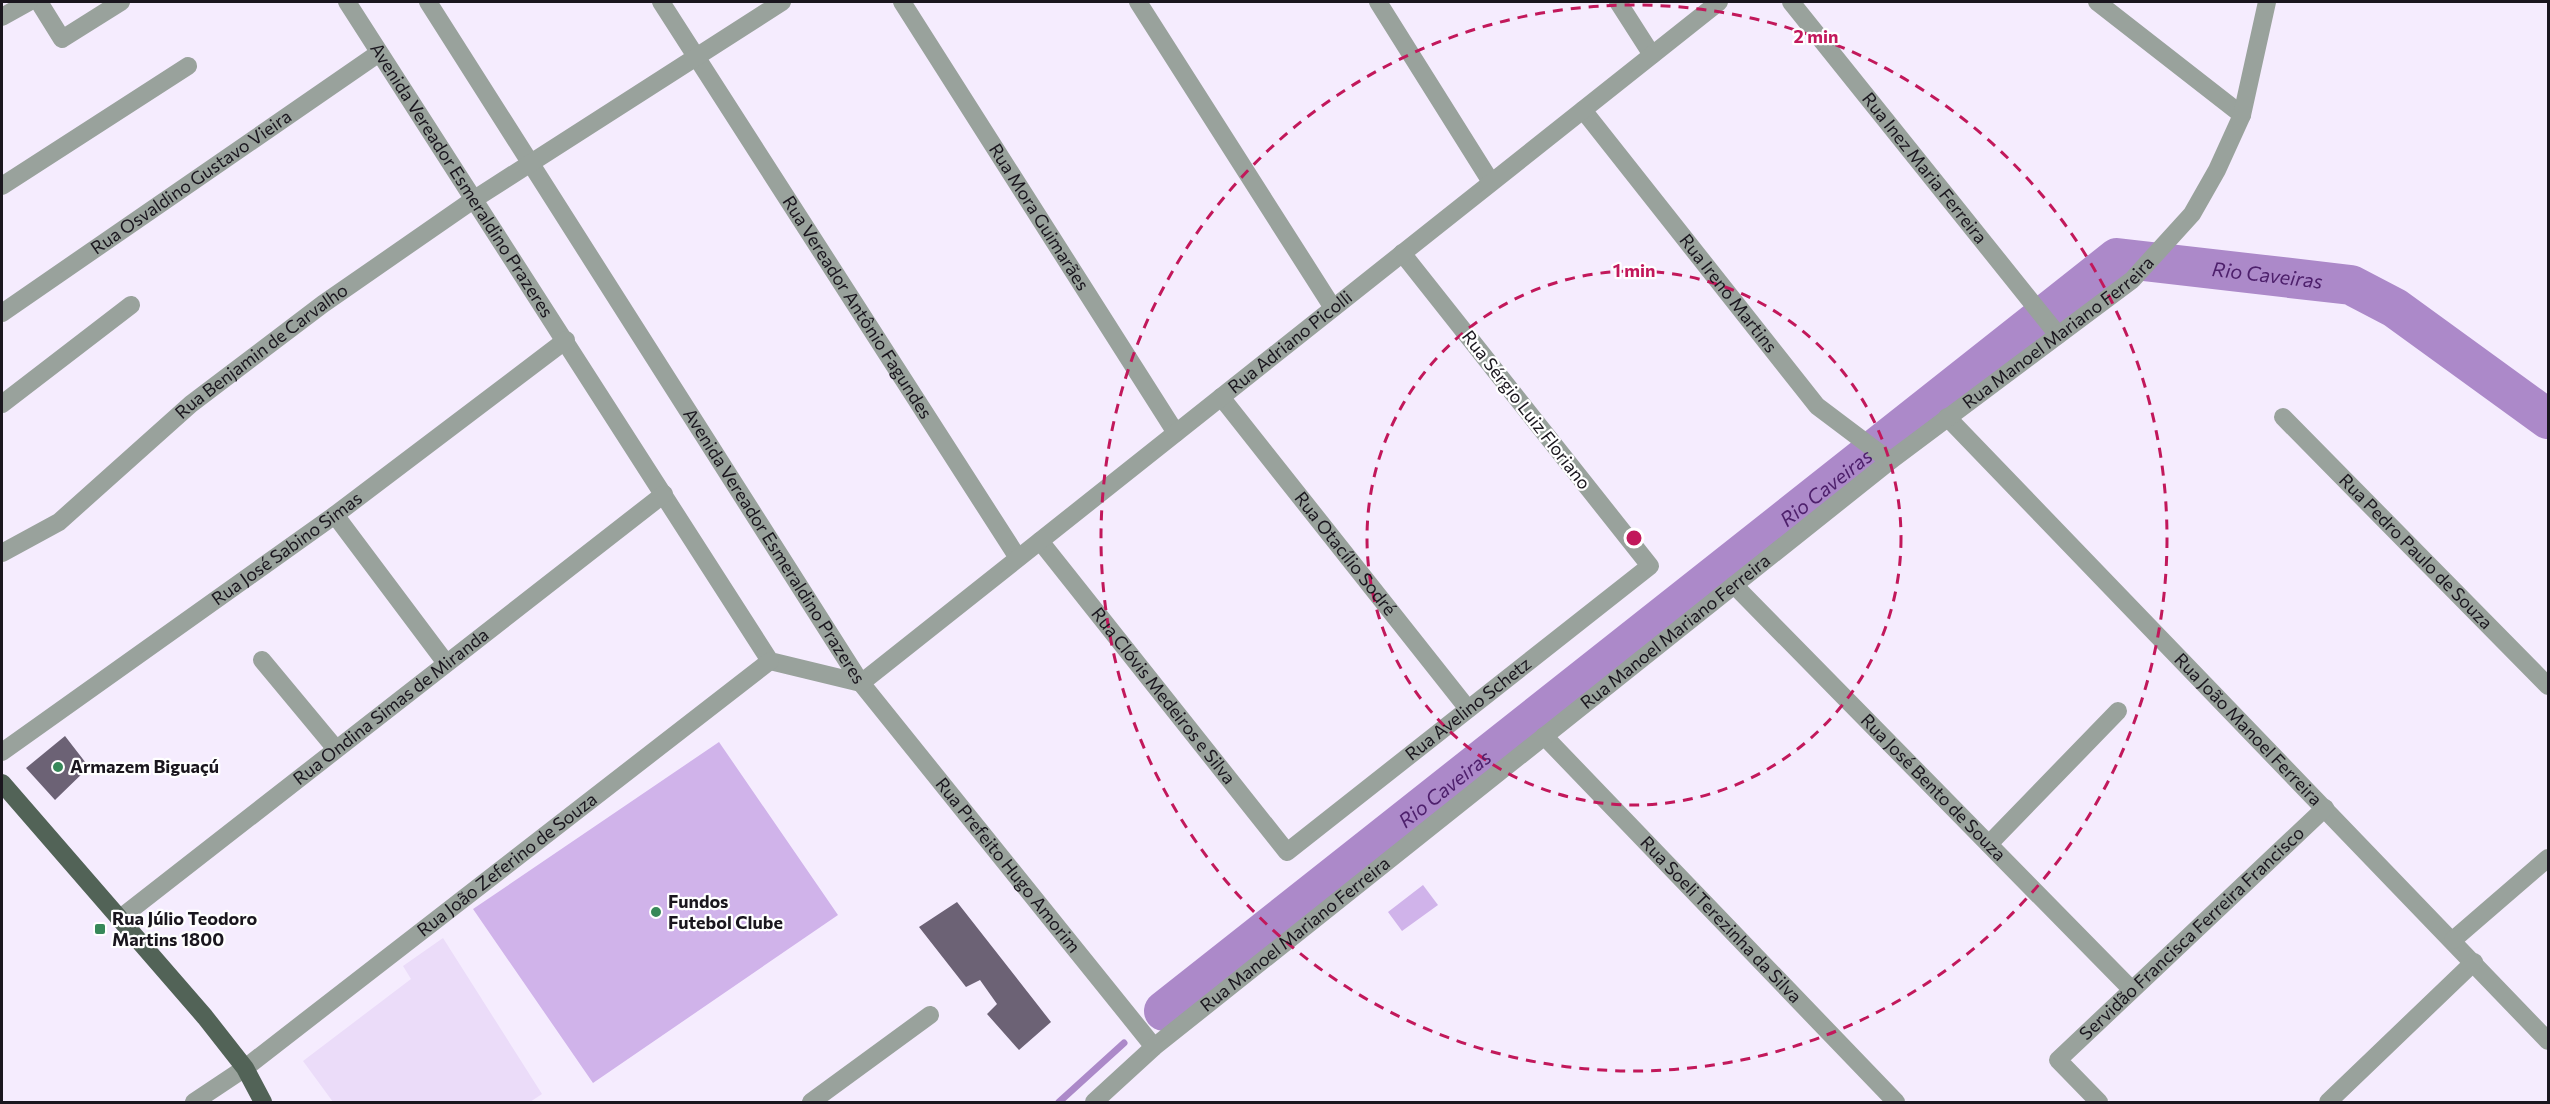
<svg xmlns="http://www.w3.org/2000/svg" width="2550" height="1104" font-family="Commissioner,sans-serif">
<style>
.built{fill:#ebdcf9}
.pitch{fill:#d0b3ea}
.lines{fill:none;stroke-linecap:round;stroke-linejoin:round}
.stream{stroke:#ac89c9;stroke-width:7}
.river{stroke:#ac89c9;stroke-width:40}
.building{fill:#6c6275}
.minor{stroke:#99a29c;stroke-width:18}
.major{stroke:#526357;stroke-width:18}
.ring{fill:none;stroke:#c2185b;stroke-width:3;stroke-dasharray:10 8}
.poi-dot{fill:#378859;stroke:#fff;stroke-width:2}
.labels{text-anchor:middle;stroke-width:4.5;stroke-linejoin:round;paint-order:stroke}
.street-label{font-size:18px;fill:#1a161e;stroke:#fff}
.poi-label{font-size:18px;font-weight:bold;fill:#1a161e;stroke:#fff;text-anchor:start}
.water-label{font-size:20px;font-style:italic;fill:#4e206c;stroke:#fff}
.centre{fill:#c2185b;stroke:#fff;stroke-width:3}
.ring-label{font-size:18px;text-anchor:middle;font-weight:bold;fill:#c2185b;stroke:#fff;stroke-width:4.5;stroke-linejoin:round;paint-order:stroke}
</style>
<rect width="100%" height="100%" fill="#f5ecfe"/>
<!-- built -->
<path class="built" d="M 443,938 L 542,1094 L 530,1102 L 333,1102 L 303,1061 L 411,979 L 403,966 Z"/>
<!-- pitch -->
<path class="pitch" d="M 719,742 L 838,915 L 593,1083 L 473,909 Z
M 1423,885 L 1438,905 L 1402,931 L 1388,912 Z"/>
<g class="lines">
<!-- stream -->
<path class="stream" d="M 1059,1102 L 1124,1043"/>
<!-- river -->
<path class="river" id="s1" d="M 1164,1011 L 2117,258 L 2351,285 L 2395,308 L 2548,419"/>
</g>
<!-- building -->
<path class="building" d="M 65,736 L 89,767 L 55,800 L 26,768 Z
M 957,902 L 1051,1022 L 1019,1050 L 987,1014 L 997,1004 L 980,980 L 966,987 L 919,927 Z"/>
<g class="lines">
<!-- minor -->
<g class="minor">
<path d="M 39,2 L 62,39 L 121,2"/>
<path id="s2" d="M 347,2 L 770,661 L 861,683"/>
<path id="s3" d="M 428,2 L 861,683 L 1154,1047"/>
<path id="s4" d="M 661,2 L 1018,558"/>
<path id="s5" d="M 902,2 L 1176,433"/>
<path d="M 1138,2 L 1333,308"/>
<path d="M 1378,2 L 1491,182"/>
<path d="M 1618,2 L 1652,55"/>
<path id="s6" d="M 1791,2 L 2058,335"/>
<path d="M 2097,2 L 2242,115"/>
<path d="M 2,17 L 29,2"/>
<path id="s7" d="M 1583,110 L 1817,406 L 1890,461"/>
<path d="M 2,186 L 188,66"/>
<path id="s8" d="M 2,313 L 379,53"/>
<path id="s9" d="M 1221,397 L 1468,709"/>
<path d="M 2,404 L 131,305"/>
<path id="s10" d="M 1947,417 L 2548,1041"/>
<path id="s11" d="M 2283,417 L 2548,686"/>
<path d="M 335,515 L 446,663"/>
<path id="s12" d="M 1040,541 L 1287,852 L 1650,566 L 1402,253"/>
<path id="s13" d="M 2,553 L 59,522 L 191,404 L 323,304 L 473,200 L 782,2"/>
<path id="s14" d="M 1734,585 L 2131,989"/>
<path d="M 262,660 L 336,749"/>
<path id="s15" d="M 861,683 L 1719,2"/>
<path id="s16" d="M 1544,736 L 1896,1102"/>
<path id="s17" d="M 2,752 L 335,515 L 566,340"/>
<path d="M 1989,844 L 2118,711"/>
<path id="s18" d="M 119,919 L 664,494"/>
<path d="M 2453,940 L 2548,858"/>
<path id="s19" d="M 194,1102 L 245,1068 L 770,661"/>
<path d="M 811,1102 L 930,1015"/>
<path id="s20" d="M 1094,1102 L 1154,1047 L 1890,461 L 2132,280 L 2192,214 L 2217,170 L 2242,115 L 2267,2"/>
<path id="s21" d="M 2099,1102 L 2058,1060 L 2325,808"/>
<path d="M 2328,1102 L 2474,962"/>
</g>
<!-- major -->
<path class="major" d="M 2,783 L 205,1017 L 245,1068 L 263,1102"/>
</g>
<!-- distance rings -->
<g class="ring">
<circle cx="1634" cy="538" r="267"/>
<circle cx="1634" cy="538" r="533"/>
</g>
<!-- markers -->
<g class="poi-dot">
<circle cx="58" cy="767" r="6"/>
<circle cx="656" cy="912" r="6"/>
<rect x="94" y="923" width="12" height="12" rx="3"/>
</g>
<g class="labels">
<!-- street labels -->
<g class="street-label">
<text dy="6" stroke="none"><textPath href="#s6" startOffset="213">Rua Inez Maria Ferreira</textPath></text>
<text dy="6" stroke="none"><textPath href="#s2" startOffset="212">Avenida Vereador Esmeraldino Prazeres</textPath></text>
<text dy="6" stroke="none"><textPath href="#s8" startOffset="230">Rua Osvaldino Gustavo Vieira</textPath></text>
<text dy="6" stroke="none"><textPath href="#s5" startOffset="255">Rua Mora Guimarães</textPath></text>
<text dy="6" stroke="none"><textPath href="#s7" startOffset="234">Rua Ireno Martins</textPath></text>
<text dy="6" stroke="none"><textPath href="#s4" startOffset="363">Rua Vereador Antônio Fagundes</textPath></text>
<text dy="6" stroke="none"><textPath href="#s20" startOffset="1234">Rua Manoel Mariano Ferreira</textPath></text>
<text dy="6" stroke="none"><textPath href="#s15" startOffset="548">Rua Adriano Picolli</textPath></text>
<text dy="6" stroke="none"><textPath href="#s13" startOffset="330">Rua Benjamin de Carvalho</textPath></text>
<text transform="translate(1526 410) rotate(52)" y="6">Rua Sérgio Luiz Floriano</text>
<text dy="6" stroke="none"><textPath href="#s3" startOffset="645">Avenida Vereador Esmeraldino Prazeres</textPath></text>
<text dy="6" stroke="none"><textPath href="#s17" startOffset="350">Rua José Sabino Simas</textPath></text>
<text dy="6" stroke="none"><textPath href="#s11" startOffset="189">Rua Pedro Paulo de Souza</textPath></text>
<text dy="6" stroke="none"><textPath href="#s9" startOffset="200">Rua Otacílio Sodré</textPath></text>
<text dy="6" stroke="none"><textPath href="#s20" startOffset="748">Rua Manoel Mariano Ferreira</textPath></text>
<text dy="6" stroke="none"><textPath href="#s12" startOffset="198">Rua Clóvis Medeiros e Silva</textPath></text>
<text dy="6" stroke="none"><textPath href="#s18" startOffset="345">Rua Ondina Simas de Miranda</textPath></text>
<text dy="6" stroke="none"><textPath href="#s12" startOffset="628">Rua Avelino Schetz</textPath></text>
<text dy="6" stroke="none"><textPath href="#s10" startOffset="434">Rua João Manoel Ferreira</textPath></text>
<text dy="6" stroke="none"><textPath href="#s14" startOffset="284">Rua José Bento de Souza</textPath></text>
<text dy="6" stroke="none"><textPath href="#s19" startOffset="393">Rua João Zeferino de Souza</textPath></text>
<text dy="6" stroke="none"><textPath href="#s3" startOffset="1041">Rua Prefeito Hugo Amorim</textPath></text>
<text dy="6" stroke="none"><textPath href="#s16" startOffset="255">Rua Soeli Terezinha da Silva</textPath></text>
<text dy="6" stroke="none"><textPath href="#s20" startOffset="262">Rua Manoel Mariano Ferreira</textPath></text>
<text dy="6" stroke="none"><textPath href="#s21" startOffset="243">Servidão Francisca Ferreira Francisco</textPath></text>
</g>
<!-- poi labels -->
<g class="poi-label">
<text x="70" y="773">Armazem Biguaçú</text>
<text x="668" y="908">Fundos<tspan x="668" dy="21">Futebol Clube</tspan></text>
<text x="112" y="925">Rua Júlio Teodoro<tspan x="112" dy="21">Martins 1800</tspan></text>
</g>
<!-- water labels -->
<g class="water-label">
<text dy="7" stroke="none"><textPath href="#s1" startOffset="1366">Rio Caveiras</textPath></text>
<text dy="7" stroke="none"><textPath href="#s1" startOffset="844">Rio Caveiras</textPath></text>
<text dy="7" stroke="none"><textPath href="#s1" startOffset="358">Rio Caveiras</textPath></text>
</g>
</g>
<circle cx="1634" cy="538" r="9" class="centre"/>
<g class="ring-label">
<text x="1816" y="43">2 min</text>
<text x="1634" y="277">1 min</text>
</g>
<!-- border -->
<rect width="2550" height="1104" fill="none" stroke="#1a161e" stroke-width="6"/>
</svg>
